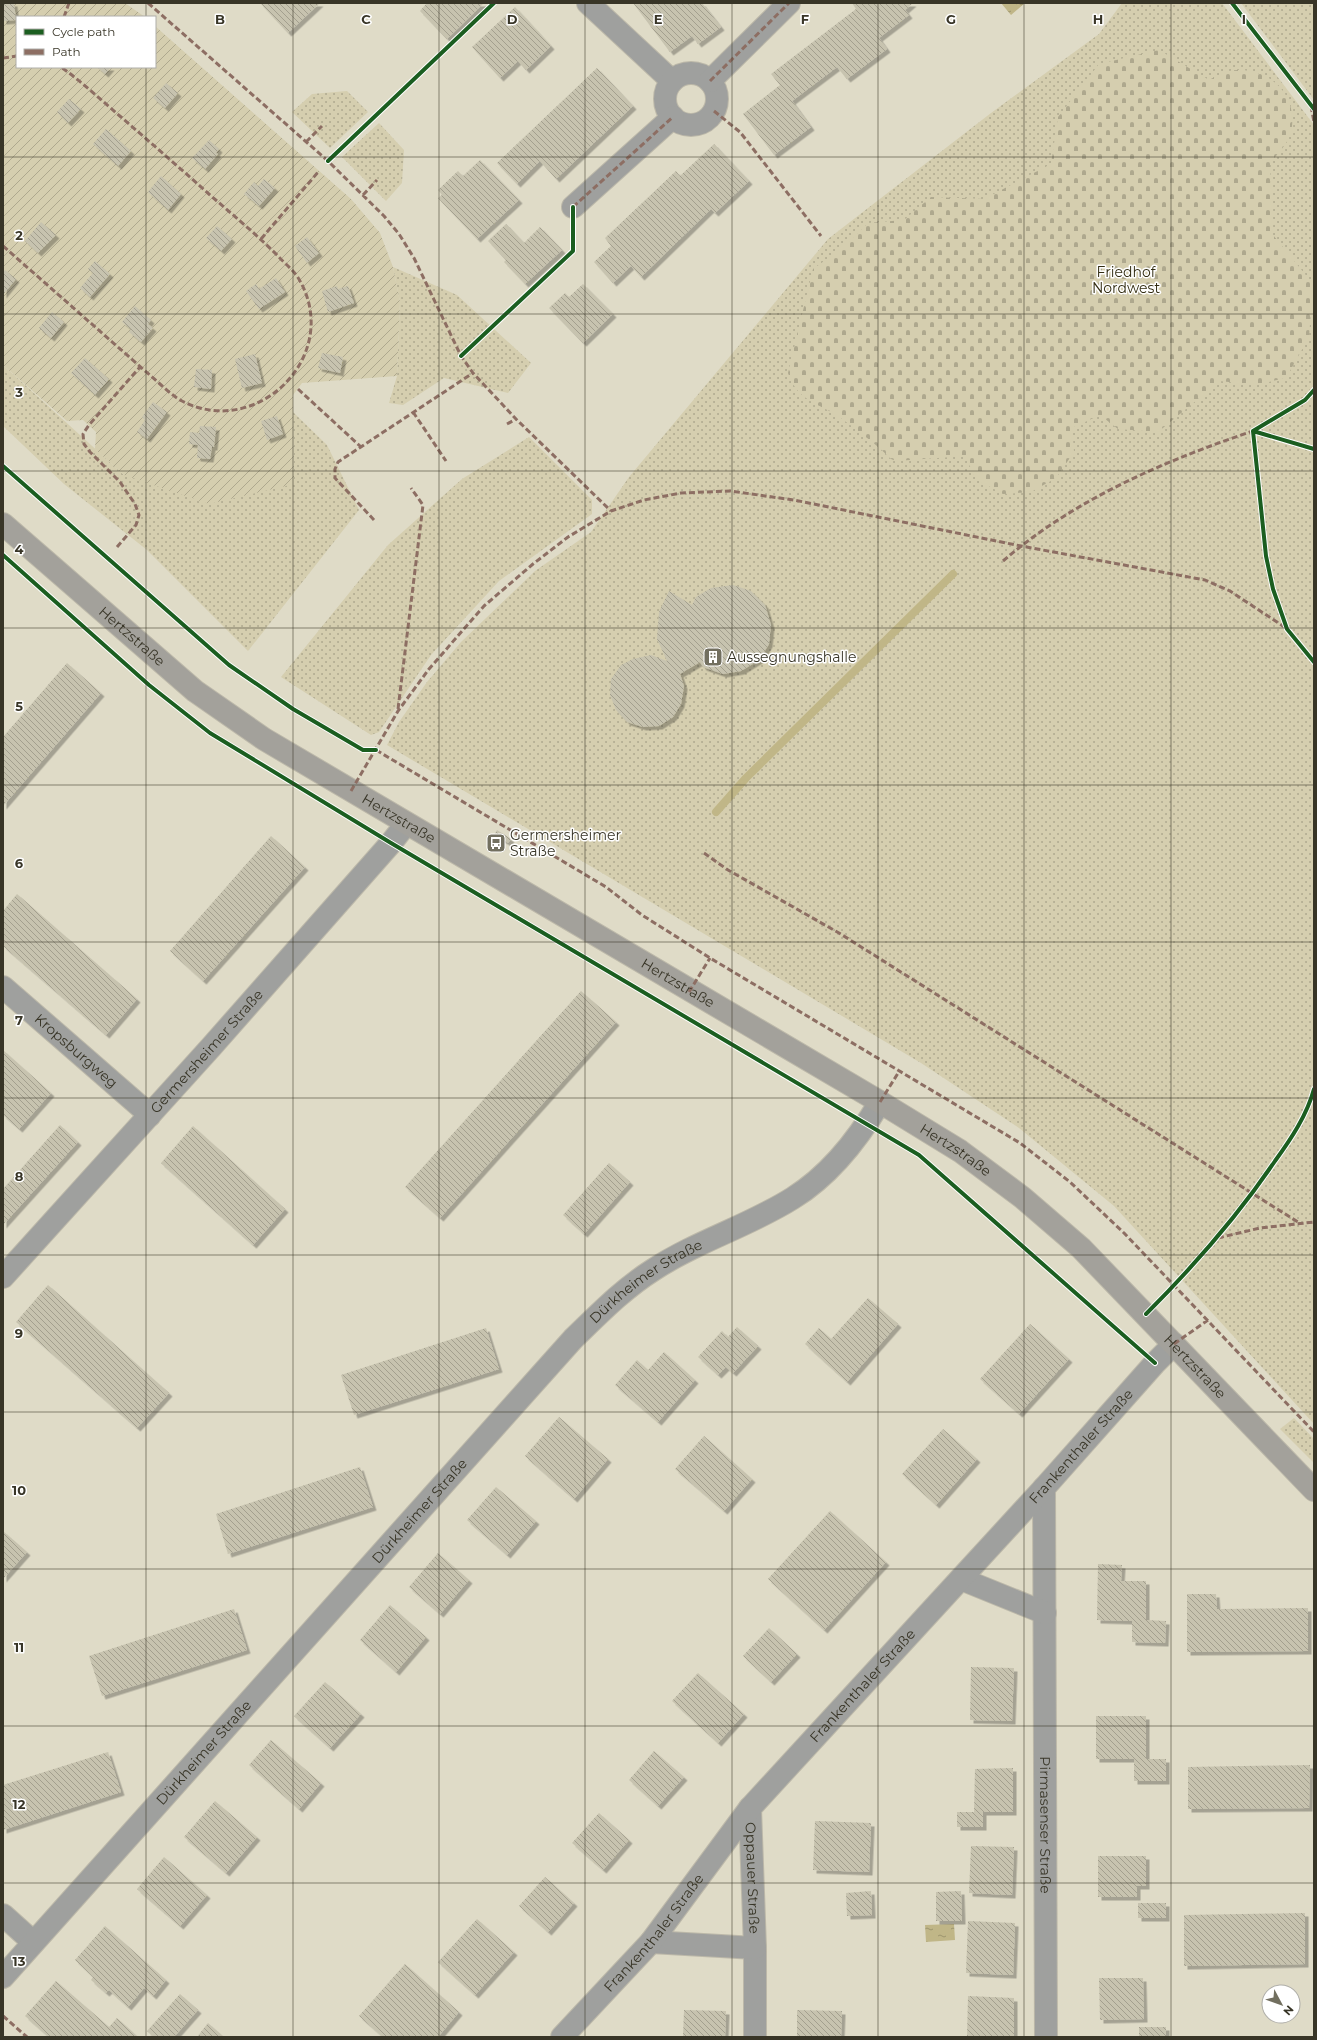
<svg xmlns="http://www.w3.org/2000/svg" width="1317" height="2040" font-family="Montserrat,sans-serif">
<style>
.grass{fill:url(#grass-dots)}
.cemetery{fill:url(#cemetery-stones)}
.garden{fill:url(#garden-furrows)}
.water{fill:url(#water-ripples)}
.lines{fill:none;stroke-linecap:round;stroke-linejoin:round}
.stream{stroke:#c0b687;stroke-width:8}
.building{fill:url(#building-back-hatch);filter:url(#shadow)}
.minor-casing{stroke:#bcb8a9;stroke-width:24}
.major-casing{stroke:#bcb8a9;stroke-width:24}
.minor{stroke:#9fa09e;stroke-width:22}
.major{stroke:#a3a19b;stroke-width:22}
.quiet{stroke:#8d6e63;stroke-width:3;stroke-dasharray:6 3;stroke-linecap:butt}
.cycleway-casing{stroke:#fff;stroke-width:6}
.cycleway{stroke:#1b5e20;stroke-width:4}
.grid{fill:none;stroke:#383527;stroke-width:1;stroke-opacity:0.55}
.labels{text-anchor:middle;stroke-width:3;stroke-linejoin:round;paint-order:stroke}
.park-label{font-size:14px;fill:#312b10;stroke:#fff}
.street-label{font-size:14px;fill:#383527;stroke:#fff}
.poi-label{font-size:14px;fill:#383527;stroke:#fff;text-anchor:start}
.grid-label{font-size:13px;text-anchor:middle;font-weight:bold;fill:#383527;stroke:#fff;stroke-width:3;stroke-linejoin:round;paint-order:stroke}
</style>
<defs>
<pattern id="grass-dots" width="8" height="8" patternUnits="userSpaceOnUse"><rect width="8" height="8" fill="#d5ceaf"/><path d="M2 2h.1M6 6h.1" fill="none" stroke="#aea88e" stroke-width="1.8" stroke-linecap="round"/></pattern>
<pattern id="cemetery-stones" width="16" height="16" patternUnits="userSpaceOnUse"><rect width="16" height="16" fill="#d5ceaf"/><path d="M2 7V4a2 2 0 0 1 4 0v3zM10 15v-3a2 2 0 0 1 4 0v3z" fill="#aea88e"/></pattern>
<pattern id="garden-furrows" width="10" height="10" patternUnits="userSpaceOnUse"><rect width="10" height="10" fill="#d5ceaf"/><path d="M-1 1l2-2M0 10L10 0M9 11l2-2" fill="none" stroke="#aea88e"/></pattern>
<pattern id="water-ripples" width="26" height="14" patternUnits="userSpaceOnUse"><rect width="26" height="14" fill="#c0b687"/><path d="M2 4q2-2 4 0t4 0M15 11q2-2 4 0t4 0" fill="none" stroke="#9d956e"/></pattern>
<pattern id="building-back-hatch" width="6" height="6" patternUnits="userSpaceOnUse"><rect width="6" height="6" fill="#c7c3af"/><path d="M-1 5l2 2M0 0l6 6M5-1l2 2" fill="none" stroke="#a39f8e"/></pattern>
<filter id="shadow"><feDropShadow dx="3.5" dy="3.5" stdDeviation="0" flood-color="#0004"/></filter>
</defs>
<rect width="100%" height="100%" fill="#dfdbc7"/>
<!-- grass -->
<path class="grass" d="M 1122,3 L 1222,3 L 1314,125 L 1314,1424 L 1114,1206 L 1019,1128 L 921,1063 L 387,745 L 399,722 L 427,682 L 461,642 L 535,571 L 591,532 L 629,477 L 828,239 L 991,113 L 1099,34 Z
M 1241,3 L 1314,3 L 1314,100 Z
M 347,91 L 368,112 L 330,148 L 292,112 L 312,94 Z
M 379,123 L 404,150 L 402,183 L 386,201 L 342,157 Z
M 393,267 L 457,295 L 531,363 L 508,393 L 444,378 L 403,405 L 389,403 L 397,376 L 400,302 Z
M 3,365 L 124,475 L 294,484 L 293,412 L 327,445 L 359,510 L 248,651 L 147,550 L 64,484 L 3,426 Z
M 529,437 L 592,500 L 592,514 L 499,581 L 431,655 L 379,732 L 371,735 L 281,677 L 388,545 L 462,479 Z
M 1294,1418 L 1314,1439 L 1314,1463 L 1280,1429 Z"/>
<!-- cemetery -->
<path class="cemetery" d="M 1159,50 L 1209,80 C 1215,77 1222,73 1229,71 C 1264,65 1296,90 1292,126 C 1291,141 1279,152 1270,163 L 1273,235 L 1313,284 L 1309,337 L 1286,378 L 1255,385 L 1220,381 L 1158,432 L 1118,429 L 1100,415 L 1072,428 L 1074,452 L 1056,478 L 1031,492 L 1003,494 L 976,479 L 965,456 L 896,461 L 891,459 C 875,443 856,429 838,416 C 816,402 798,401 788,373 L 813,269 L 841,249 L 868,223 L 904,220 L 931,197 L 984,199 L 1051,164 L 1058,117 L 1099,64 Z"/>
<!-- garden -->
<path class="garden" d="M 3,3 L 125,3 L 145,17 L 17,17 L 17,67 L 155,67 L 155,26 L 351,199 L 380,233 L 393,267 L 400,302 L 397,376 L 302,383 L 293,395 L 294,484 L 209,504 L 124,475 L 95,449 L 96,432 L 83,420 L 67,421 L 3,365 Z"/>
<!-- water -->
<path class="water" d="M 1001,3 L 1025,3 L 1011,15 Z
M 954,1924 L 955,1940 L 926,1942 L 925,1925 Z"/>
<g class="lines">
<!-- stream -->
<path class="stream" d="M 716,812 L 746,778 L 953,574"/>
</g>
<!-- building -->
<path class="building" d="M 3,3 L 14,3 L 16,20 L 3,21 Z
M 260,3 L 320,3 L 288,33 Z
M 427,3 L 484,3 L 447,39 L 420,11 Z
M 633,3 L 702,3 L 721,27 L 698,44 L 692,36 L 670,52 Z
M 852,3 L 913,3 L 905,10 L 909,15 L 879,38 L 887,49 L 847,79 L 837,67 L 792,101 L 811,127 L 774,155 L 743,114 L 780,85 L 771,74 L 856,9 Z
M 515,7 L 551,46 L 526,70 L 518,61 L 500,78 L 472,47 Z
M 97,67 L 111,67 L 105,74 Z
M 597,68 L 633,106 L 556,179 L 540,161 L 517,184 L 497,163 Z
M 166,83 L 178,93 L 165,108 L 153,98 Z
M 69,99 L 81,109 L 68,123 L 57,112 Z
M 106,129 L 131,151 L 118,166 L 93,144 Z
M 209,140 L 219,149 L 216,153 L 218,154 L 205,169 L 192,158 Z
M 714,144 L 749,181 L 715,213 L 711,209 L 641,277 L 631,266 L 613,283 L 594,262 L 611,246 L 605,238 L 676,171 L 680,176 Z
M 480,160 L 519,200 L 477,239 L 438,198 L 442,195 L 438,190 L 458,171 L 463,176 Z
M 161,176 L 181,194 L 168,210 L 148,192 Z
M 264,179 L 275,188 L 259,206 L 244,194 L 254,182 L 258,186 Z
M 41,222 L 56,235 L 38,253 L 25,241 Z
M 506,224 L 524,243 L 540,227 L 562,250 L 525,284 L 504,262 L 506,260 L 488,241 Z
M 217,226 L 232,239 L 221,251 L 206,238 Z
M 307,237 L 319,253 L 307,263 L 295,246 Z
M 95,261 L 110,274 L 90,297 L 80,288 L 93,273 L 88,269 Z
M 5,270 L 16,279 L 3,295 L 3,273 Z
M 276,278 L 285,292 L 259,309 L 246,291 L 256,284 L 259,289 Z
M 583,284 L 613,314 L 583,343 L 549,308 L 565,293 L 569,297 Z
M 337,286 L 338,289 L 348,286 L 354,303 L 328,312 L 322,291 Z
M 135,306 L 151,320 L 148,324 L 153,328 L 141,342 L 129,332 L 131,329 L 122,322 Z
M 52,312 L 64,322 L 51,338 L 39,328 Z
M 322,353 L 343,357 L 340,373 L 318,368 Z
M 255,354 L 262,383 L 242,388 L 235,359 Z
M 85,358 L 109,379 L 95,395 L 71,373 Z
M 196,369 L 212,370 L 211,389 L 194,387 Z
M 153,402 L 167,412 L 147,439 L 137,432 L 145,420 L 142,417 Z
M 277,416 L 283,434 L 267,440 L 261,421 Z
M 200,426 L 216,427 L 214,447 L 212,447 L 210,459 L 197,458 L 198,445 L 189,444 L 190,432 L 199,433 Z
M 733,585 L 751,591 L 765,605 L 771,625 L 769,644 L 759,660 L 741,671 L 723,674 L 703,667 L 700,662 L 680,674 L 684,686 L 681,704 L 673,717 L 659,726 L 643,727 L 627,722 L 616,710 L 610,695 L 611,679 L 621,665 L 633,659 L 651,655 L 667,661 L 657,639 L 659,612 L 669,591 L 692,605 L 696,597 L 711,588 Z
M 67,663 L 101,693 L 3,806 L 3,737 Z
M 497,830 L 511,839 L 508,843 L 494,835 Z
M 271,836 L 305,867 L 203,981 L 170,951 Z
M 17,894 L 137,999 L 106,1035 L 3,946 L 3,911 Z
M 581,991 L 616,1022 L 440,1218 L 405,1187 Z
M 3,1050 L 51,1093 L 19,1129 L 3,1115 Z
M 60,1125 L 78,1142 L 3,1225 L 3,1189 Z
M 193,1126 L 285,1209 L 253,1245 L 161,1163 Z
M 609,1163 L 630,1182 L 584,1234 L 563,1215 Z
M 48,1285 L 169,1393 L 137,1428 L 16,1322 Z
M 868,1298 L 898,1324 L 847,1382 L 805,1344 L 819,1328 L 831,1339 Z
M 1030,1324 L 1069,1359 L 1019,1414 L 980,1379 Z
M 737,1327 L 758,1346 L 733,1373 L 726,1367 L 718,1375 L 698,1357 L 722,1331 L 728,1337 Z
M 486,1328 L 499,1369 L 354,1415 L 341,1375 Z
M 664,1352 L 695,1380 L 658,1422 L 615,1385 L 637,1360 L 648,1370 Z
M 559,1417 L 608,1459 L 574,1499 L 525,1456 Z
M 943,1429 L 977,1459 L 936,1505 L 902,1474 Z
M 704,1436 L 752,1479 L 724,1511 L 675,1469 Z
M 360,1467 L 373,1507 L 228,1554 L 216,1514 Z
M 496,1487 L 536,1521 L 507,1555 L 467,1520 Z
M 830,1511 L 886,1562 L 824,1630 L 768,1579 Z
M 3,1531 L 27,1552 L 3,1579 Z
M 438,1553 L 469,1580 L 440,1614 L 409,1587 Z
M 1098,1564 L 1122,1565 L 1121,1581 L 1146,1581 L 1146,1620 L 1166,1621 L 1165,1643 L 1132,1642 L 1132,1621 L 1097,1620 Z
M 1187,1594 L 1216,1594 L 1217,1609 L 1308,1608 L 1308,1651 L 1187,1652 Z
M 390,1605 L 426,1637 L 396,1672 L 360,1640 Z
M 234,1609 L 247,1650 L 102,1696 L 89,1656 Z
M 769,1628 L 797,1654 L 771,1682 L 743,1656 Z
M 971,1667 L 1014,1668 L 1012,1721 L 970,1720 Z
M 698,1673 L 744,1714 L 718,1743 L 672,1701 Z
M 325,1682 L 361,1714 L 330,1748 L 294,1716 Z
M 1096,1716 L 1146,1716 L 1146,1759 L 1166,1759 L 1166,1781 L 1134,1781 L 1134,1759 L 1096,1759 Z
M 271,1740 L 321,1783 L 299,1809 L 249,1765 Z
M 654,1751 L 684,1777 L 658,1806 L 629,1780 Z
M 108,1752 L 121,1792 L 3,1830 L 3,1785 Z
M 1310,1765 L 1309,1808 L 1188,1809 L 1188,1767 Z
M 1013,1768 L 1013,1812 L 983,1812 L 983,1827 L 957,1827 L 957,1812 L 974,1812 L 975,1769 Z
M 215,1801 L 257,1837 L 226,1873 L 184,1837 Z
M 599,1813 L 629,1840 L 603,1870 L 572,1843 Z
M 815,1821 L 871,1823 L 869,1872 L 813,1870 Z
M 971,1846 L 1014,1847 L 1012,1895 L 969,1893 Z
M 1098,1856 L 1146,1856 L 1146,1886 L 1137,1886 L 1137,1897 L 1098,1897 Z
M 164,1857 L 207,1895 L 180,1926 L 137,1889 Z
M 545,1877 L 574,1903 L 548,1932 L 519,1906 Z
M 871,1891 L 872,1915 L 847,1916 L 846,1893 Z
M 961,1891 L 962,1921 L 936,1921 L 936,1892 Z
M 1138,1903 L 1166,1903 L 1166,1918 L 1138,1918 Z
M 1305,1913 L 1305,1964 L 1184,1966 L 1184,1915 Z
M 477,1919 L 514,1952 L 475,1995 L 438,1962 Z
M 968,1921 L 1015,1923 L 1013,1975 L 966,1973 Z
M 105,1926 L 166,1980 L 153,1996 L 144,1988 L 128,2007 L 109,1990 L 106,1993 L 91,1980 L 93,1977 L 75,1960 Z
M 405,1964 L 459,2012 L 438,2037 L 383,2037 L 359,2016 Z
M 1099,1978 L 1143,1978 L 1144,2019 L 1100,2020 Z
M 56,1981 L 109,2027 L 117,2018 L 138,2037 L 49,2037 L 25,2016 Z
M 180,1994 L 198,2010 L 174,2037 L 154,2037 L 147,2031 Z
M 968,1996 L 1014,1998 L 1014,2037 L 967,2037 Z
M 684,2010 L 726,2011 L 725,2037 L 683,2037 Z
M 797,2010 L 842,2011 L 841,2037 L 797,2037 Z
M 208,2023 L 224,2037 L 197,2037 Z
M 1139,2027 L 1166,2027 L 1166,2037 L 1139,2037 Z"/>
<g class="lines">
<!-- minor casing -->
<g class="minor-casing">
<g id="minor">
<path d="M 588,3 L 672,81"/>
<circle cx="691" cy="99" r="26"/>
<path d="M 710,81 L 789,3"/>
<path d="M 573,207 L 673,117"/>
<path id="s1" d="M 3,987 L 150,1115"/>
<path id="s2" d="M 3,1277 L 212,1046 L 391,843 L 406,824"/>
<path id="s3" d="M 1044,1488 L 1046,2037"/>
<path d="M 961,1579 L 1045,1613"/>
<path id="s4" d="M 750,1808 L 755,1948 L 755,2037"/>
<path d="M 3,1915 L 33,1942"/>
<path d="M 651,1942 L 755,1948"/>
<path id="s5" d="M 3,1977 L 573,1339 C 599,1314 623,1289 653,1270 C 697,1241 749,1226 793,1198 C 830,1175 858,1139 880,1102"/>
<path id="s6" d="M 562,2037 L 651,1942 L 750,1808 L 1044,1488 L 1155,1363 L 1174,1344"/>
</g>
</g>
<!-- major casing -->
<g class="major-casing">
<g id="major">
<path id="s7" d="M 3,524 L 195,691 L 264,739 L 880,1102 L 960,1151 L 1023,1198 L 1081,1248 L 1314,1490"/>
</g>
</g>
<!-- minor -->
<use href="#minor" class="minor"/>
<!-- major -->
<use href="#major" class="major"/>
<!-- quiet -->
<path class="quiet" d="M 148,3 L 328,161 L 384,216 L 399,234 L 414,258 L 461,356 L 473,373 L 516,419 L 611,511
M 64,17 L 69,3
M 3,58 L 17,56
M 710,81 L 789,3
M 1311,106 L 1314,122
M 714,111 L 740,132 L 821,236
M 306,142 L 322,126
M 363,195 L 377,180
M 573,207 L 673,117
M 261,239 L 319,171
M 3,246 L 160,384 C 167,390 174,397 182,401 C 257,440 342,356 300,281 C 295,271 285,264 278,256 C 256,234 233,215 210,195 C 181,169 151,143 121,117 C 101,100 82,82 61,67
M 298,389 L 360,446
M 413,412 L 446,461
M 507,424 L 516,419
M 374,520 L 335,478 L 335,469 L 338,462 L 473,373
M 117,547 L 136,525 L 139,515 L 135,504 L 120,482 L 90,452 L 84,444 L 83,434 L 89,425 L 140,367
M 1003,561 C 1075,499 1164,461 1253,431
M 398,709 L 423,505 L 411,488
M 376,750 L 606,887 L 642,915 L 710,958 L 1020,1143 L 1070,1182 L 1124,1233 L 1314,1432
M 351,791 L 398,711 L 429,669 L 484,606 L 533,564 L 568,537 L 611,511 L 644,500 L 681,493 L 730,491 L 794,500 L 1021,546 L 1205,580 L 1230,591 L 1286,628
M 704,853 L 728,870 L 839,933 L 1301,1224
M 689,992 L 710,958
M 880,1102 L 900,1070
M 1218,1238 L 1260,1228 L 1314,1222
M 1174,1344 L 1208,1320
M 3,2016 L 27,2037"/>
<!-- cycleway casing -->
<g class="cycleway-casing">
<path id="cycleway" d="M 1232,3 L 1314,109
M 328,161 L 494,3
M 461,356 L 573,251 L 573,207
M 1314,390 L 1305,400 L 1253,431 L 1266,556 L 1273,589 L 1287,629 L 1314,662
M 1253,431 L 1314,449
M 3,466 L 229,665 L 293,709 L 363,750 L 376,750
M 3,555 L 149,685 L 210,733 L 391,843 L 919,1155 L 1155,1363
M 1146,1314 C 1193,1267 1237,1217 1275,1161 C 1291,1139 1307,1115 1314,1089"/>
</g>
<!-- cycleway -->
<use href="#cycleway" class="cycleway"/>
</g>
<!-- grid -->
<path class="grid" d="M 146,3 L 146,17M 293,3 L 293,2037M 439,3 L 439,2037M 585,3 L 585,2037M 732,3 L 732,2037M 878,3 L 878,2037M 1024,3 L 1024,2037M 1171,3 L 1171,2037M 146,67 L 146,2037M 3,157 L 1314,157M 3,314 L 1314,314M 3,471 L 1314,471M 3,628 L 1314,628M 3,785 L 1314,785M 3,942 L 1314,942M 3,1098 L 1314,1098M 3,1255 L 1314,1255M 3,1412 L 1314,1412M 3,1569 L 1314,1569M 3,1726 L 1314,1726M 3,1883 L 1314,1883"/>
<!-- icons -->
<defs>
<g id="building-square" transform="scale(1)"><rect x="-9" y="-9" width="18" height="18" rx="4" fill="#726f5f" stroke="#fff"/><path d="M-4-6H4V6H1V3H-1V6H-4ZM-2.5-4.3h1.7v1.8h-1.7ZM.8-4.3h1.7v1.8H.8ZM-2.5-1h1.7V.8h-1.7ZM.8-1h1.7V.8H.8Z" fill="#fff"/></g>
<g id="bus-square" transform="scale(1)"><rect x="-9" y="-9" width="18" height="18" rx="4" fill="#726f5f" stroke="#fff"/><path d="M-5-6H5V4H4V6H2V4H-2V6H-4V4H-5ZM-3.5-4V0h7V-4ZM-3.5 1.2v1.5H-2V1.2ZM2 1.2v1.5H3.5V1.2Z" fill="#fff"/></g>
</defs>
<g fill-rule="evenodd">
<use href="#building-square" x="713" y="657"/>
<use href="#bus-square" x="496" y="843"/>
</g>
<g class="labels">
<!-- park labels -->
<g class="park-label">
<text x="1126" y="277">Friedhof<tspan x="1126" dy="16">Nordwest</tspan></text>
</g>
<!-- street labels -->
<g class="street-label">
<text dy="5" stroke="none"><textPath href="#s7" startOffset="171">Hertzstraße</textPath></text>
<text dy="5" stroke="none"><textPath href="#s7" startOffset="495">Hertzstraße</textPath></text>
<text dy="5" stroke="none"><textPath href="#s7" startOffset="819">Hertzstraße</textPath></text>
<text dy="5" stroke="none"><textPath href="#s1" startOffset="97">Kropsburgweg</textPath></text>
<text dy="5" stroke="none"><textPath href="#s2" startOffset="304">Germersheimer Straße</textPath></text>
<text dy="5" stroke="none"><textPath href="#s7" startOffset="1143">Hertzstraße</textPath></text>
<text dy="5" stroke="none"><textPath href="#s5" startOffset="949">Dürkheimer Straße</textPath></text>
<text dy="5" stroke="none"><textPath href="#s7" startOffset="1467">Hertzstraße</textPath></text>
<text dy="5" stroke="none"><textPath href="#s6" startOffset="787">Frankenthaler Straße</textPath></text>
<text dy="5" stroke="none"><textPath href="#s5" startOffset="625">Dürkheimer Straße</textPath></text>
<text dy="5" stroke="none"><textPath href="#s6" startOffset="463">Frankenthaler Straße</textPath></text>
<text dy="5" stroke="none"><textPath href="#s5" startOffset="301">Dürkheimer Straße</textPath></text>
<text dy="5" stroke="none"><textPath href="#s3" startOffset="337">Pirmasenser Straße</textPath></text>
<text dy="5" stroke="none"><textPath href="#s4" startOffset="70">Oppauer Straße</textPath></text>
<text dy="5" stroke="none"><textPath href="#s6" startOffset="139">Frankenthaler Straße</textPath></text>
</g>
<!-- poi labels -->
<g class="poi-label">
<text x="727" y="662">Aussegnungshalle</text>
<text x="510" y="840">Germersheimer<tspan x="510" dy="16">Straße</tspan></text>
</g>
</g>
<g class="grid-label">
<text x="220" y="24">B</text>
<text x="366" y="24">C</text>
<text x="512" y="24">D</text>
<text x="658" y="24">E</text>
<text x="805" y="24">F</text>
<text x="951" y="24">G</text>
<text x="1098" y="24">H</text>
<text x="1244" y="24">I</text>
<text x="19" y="240">2</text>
<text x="19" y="397">3</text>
<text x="19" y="554">4</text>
<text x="19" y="711">5</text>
<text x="19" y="868">6</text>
<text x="19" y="1025">7</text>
<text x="19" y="1181">8</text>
<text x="19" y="1338">9</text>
<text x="19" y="1495">10</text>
<text x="19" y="1652">11</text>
<text x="19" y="1809">12</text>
<text x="19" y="1966">13</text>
</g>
<!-- border -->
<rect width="1317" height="2040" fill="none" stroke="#383527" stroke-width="8"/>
<!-- legend -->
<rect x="16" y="16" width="140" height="52" fill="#ffffff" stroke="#afaea9"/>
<rect x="24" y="29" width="20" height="6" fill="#1b5e20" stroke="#afaea9"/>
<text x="52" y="36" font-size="12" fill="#383527">Cycle path</text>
<rect x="24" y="49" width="20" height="6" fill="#8d6e63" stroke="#afaea9"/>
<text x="52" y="56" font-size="12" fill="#383527">Path</text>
<!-- north arrow -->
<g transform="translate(1281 2004) rotate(131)"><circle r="19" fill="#ffffff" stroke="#afaea9"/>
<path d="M0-3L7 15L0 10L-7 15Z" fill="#726f5f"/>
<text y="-6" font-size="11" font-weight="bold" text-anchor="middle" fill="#383527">N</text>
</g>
</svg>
